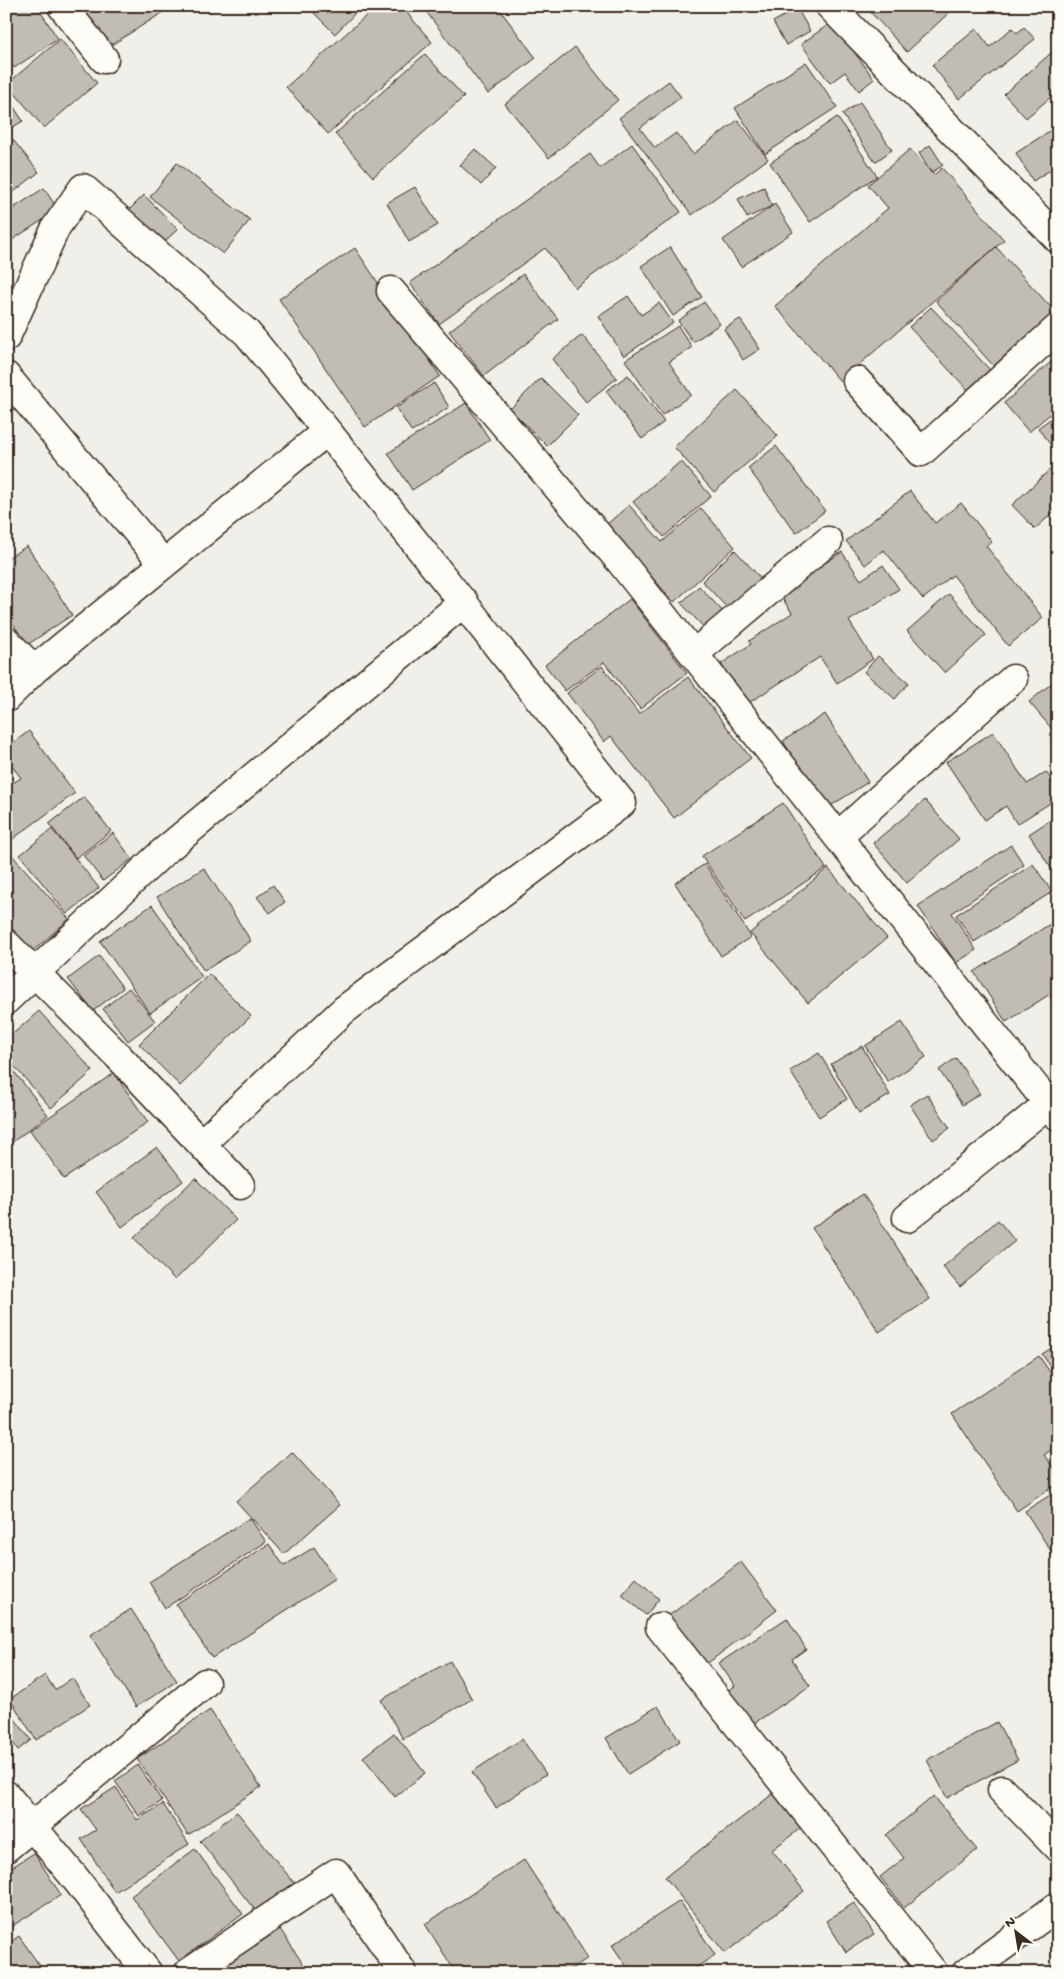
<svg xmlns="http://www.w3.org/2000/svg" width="1064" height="1979" font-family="'Gochi Hand',sans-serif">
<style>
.building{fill:#c1bcb4;stroke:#3b2a1e}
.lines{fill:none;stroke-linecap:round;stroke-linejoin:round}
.minor-casing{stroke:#3b2a1e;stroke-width:31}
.minor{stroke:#fdfcf7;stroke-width:28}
</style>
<rect width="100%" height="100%" fill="#f1efea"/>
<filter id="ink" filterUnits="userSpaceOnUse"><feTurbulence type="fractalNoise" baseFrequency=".02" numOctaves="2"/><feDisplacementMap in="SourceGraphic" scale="10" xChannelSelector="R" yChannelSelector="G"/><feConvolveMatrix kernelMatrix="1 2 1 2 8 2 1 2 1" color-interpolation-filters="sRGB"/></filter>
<g filter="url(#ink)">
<!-- building -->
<path class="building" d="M 19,6 L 37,6 L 58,39 L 14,68 L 6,56 L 6,15 Z
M 77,6 L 158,6 L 162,13 L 105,49 Z
M 307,6 L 362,6 L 335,34 Z
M 377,6 L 401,6 L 432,42 L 328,134 L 286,87 Z
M 422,6 L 497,6 L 536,58 L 488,94 Z
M 865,6 L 952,6 L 954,8 L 907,52 Z
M 797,8 L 810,31 L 786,45 L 773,22 Z
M 832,22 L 874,79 L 859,91 L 845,72 L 830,83 L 801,44 Z
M 1024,27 L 1035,39 L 959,99 L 932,65 L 976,29 L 990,47 L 1012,28 L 1017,33 Z
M 60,39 L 97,83 L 44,128 L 7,84 Z
M 575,47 L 618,100 L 549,158 L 505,104 Z
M 1058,47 L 1058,91 L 1026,118 L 1004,94 Z
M 425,54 L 464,97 L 373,177 L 335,134 Z
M 806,62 L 837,107 L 765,154 L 735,108 Z
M 669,81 L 681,97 L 640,128 L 655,148 L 676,133 L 693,154 L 738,120 L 768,159 L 692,215 L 619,118 Z
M 6,95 L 23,121 L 6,131 Z
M 860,102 L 892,150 L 875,162 L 842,114 Z
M 837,117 L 877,176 L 810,222 L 770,163 Z
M 1057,126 L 1058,165 L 1033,181 L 1016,153 Z
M 9,135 L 39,172 L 6,198 L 6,137 Z
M 632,144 L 681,212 L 575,288 L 545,248 L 439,324 L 410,283 L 590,154 L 600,168 Z
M 930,145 L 943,165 L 931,173 L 919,153 Z
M 475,149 L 496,168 L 481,185 L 460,165 Z
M 910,149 L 934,175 L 942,168 L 1004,240 L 840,381 L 775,306 L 888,208 L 868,185 Z
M 177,163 L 250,220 L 223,254 L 150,197 Z
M 415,187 L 438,225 L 409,242 L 387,203 Z
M 764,187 L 772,206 L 747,218 L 738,199 Z
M 44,188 L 58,210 L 6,244 L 6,213 Z
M 144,195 L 178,229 L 162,244 L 128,211 Z
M 775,204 L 793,232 L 741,267 L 723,240 Z
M 670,247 L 702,297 L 673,316 L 641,266 Z
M 996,247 L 1058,315 L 997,370 L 936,301 Z
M 355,248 L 440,376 L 365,427 L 279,299 Z
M 523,274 L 558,319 L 484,376 L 449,331 Z
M 628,296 L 641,315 L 659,303 L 673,323 L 624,356 L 598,316 Z
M 704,302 L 720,324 L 693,342 L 678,321 Z
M 931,307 L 990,370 L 968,390 L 909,327 Z
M 740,319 L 760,349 L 743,360 L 724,329 Z
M 678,326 L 692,347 L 669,362 L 691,395 L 662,415 L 625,360 Z
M 582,335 L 617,378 L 586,402 L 552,359 Z
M 1052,361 L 1058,368 L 1058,407 L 1029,432 L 1004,403 Z
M 628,375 L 664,422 L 642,439 L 606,391 Z
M 541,378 L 578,415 L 547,446 L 510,409 Z
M 434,383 L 449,407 L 412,432 L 396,408 Z
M 737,390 L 778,436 L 714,492 L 674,447 Z
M 466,403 L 490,440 L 412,490 L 388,453 Z
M 1058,413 L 1058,455 L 1038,428 Z
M 776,446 L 825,511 L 796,533 L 748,468 Z
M 681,461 L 711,496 L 664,537 L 633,502 Z
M 1058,462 L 1058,508 L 1035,529 L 1012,505 Z
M 910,491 L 935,523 L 961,503 L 992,542 L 986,546 L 1043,618 L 1008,646 L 953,575 L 923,599 L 884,550 L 865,565 L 846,541 Z
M 629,505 L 662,542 L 701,508 L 735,547 L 674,602 L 606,525 Z
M 27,546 L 72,615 L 27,645 L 6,613 L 6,559 Z
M 735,550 L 764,582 L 731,612 L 702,581 Z
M 842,552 L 861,580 L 883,565 L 899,589 L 849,621 L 873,659 L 837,683 L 820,657 L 747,704 L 721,664 L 751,644 L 749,641 L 792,613 L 779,593 Z
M 699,586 L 728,617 L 709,633 L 681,603 Z
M 949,594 L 986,635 L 945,673 L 907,631 Z
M 630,599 L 687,673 L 640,709 L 604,662 L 565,691 L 545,665 Z
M 878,656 L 909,683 L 895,699 L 864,672 Z
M 602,666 L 639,714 L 688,677 L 751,758 L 674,818 L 611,736 L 604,742 L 567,693 Z
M 1058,678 L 1058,736 L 1029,702 Z
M 825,714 L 868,782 L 826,809 L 783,741 Z
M 29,731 L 75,793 L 6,844 L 6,787 L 21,778 L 6,758 L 6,748 Z
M 993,732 L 1027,784 L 1046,772 L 1058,790 L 1058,798 L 1017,824 L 1006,806 L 985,820 L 946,762 Z
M 84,797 L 111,831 L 76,858 L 49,824 Z
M 925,800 L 959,839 L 907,883 L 873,843 Z
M 783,803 L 826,868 L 745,922 L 702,856 Z
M 1058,815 L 1058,879 L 1029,834 Z
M 52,829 L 99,888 L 67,914 L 20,855 Z
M 113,833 L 132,859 L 103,881 L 83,855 Z
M 1011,845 L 1024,865 L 952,913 L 976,950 L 956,963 L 918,906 Z
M 11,854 L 69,919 L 33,951 L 6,922 L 6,858 Z
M 705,864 L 751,937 L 721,956 L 675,883 Z
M 1033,864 L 1052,892 L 974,942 L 956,915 Z
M 204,868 L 251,941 L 204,971 L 157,897 Z
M 828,868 L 887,938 L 808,1003 L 750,933 Z
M 273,885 L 285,902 L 270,913 L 257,897 Z
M 152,905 L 202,977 L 150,1013 L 100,941 Z
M 1058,919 L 1058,989 L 1006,1022 L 974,972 Z
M 99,956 L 123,988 L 93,1011 L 68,979 Z
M 209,974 L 251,1016 L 180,1086 L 139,1044 Z
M 129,988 L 155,1021 L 128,1041 L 103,1009 Z
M 1058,991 L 1058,1009 L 1050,997 Z
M 39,1011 L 93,1071 L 51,1108 L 6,1057 L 6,1040 Z
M 902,1022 L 926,1057 L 888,1082 L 865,1046 Z
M 862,1046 L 890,1095 L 859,1113 L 831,1064 Z
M 819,1053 L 847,1099 L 819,1117 L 790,1071 Z
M 956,1058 L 980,1094 L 962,1105 L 939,1070 Z
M 6,1061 L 48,1115 L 6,1147 Z
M 114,1073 L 148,1122 L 64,1179 L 30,1130 Z
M 927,1094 L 950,1128 L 933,1140 L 910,1105 Z
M 157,1147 L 183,1181 L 122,1227 L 96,1192 Z
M 195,1178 L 236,1220 L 175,1280 L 134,1238 Z
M 863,1194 L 930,1299 L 879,1332 L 812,1228 Z
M 998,1220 L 1015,1241 L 960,1287 L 943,1267 Z
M 1058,1344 L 1058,1378 L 1042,1354 Z
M 1039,1356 L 1058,1384 L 1058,1445 L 1044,1455 L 1058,1474 L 1058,1483 L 1017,1511 L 952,1414 Z
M 292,1452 L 340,1505 L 284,1554 L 236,1501 Z
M 1058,1490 L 1058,1546 L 1051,1551 L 1025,1511 Z
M 250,1518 L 266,1542 L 165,1608 L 149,1582 Z
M 269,1544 L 284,1566 L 314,1547 L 335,1579 L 212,1658 L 176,1604 Z
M 741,1562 L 777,1610 L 704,1666 L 667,1617 Z
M 636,1578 L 659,1599 L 646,1615 L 622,1595 Z
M 131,1609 L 177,1681 L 136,1707 L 90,1635 Z
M 787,1618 L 806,1649 L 792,1659 L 810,1686 L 750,1726 L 727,1691 L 735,1686 L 719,1663 Z
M 450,1661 L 472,1699 L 403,1739 L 381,1700 Z
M 45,1675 L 55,1690 L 72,1678 L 90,1705 L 36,1740 L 10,1699 Z
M 658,1706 L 680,1741 L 628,1774 L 606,1738 Z
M 8,1710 L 31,1740 L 18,1750 L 6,1734 L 6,1711 Z
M 210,1710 L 261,1787 L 188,1835 L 137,1759 Z
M 997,1722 L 1018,1760 L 947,1798 L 927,1760 Z
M 394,1733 L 425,1773 L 395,1797 L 363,1757 Z
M 522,1739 L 546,1774 L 496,1808 L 472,1772 Z
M 138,1765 L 162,1801 L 139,1816 L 115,1781 Z
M 116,1787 L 137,1820 L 163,1804 L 189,1844 L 115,1892 L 81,1839 L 96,1830 L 81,1809 Z
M 774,1793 L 802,1827 L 772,1850 L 804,1891 L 725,1953 L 665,1877 Z
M 934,1796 L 977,1850 L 904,1908 L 880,1877 L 904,1858 L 886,1835 Z
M 237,1812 L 295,1884 L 258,1914 L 200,1841 Z
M 195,1849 L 243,1914 L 179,1961 L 131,1896 Z
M 34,1853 L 61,1895 L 6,1930 L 6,1871 Z
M 524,1860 L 588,1958 L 565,1973 L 456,1973 L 425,1924 Z
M 680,1901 L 715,1955 L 688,1973 L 631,1973 L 612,1945 Z
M 854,1903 L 874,1934 L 846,1952 L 826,1921 Z
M 280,1929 L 309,1973 L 212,1973 Z
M 19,1936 L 42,1969 L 36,1973 L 6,1973 L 6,1945 Z"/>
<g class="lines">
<!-- minor casing -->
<g class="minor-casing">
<path id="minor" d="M 62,6 L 104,59
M 830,6 L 1058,239
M 391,291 L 620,561 L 1058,1116
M 6,337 L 56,227 L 83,188 L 247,333 L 327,431
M 6,376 L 164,564
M 857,381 L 921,452 L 1058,328
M 6,641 L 34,670
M 694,654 L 828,541
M 6,698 L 34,670 L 327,431 L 622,803 L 344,1010 L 201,1144
M 838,836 L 1013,679
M 6,944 L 118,1056 L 240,1185
M 6,1000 L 162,853 L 464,602
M 907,1218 L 1048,1104
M 660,1627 L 934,1973
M 1002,1790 L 1058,1848
M 6,1795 L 75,1878 L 148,1973
M 6,1848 L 205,1683
M 188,1973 L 336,1873 L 403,1973
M 966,1973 L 1058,1906"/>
</g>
<!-- minor -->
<use href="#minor" class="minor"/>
</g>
</g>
<!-- margin -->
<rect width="1064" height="1979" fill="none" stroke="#fdfcf7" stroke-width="25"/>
<rect x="12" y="12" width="1039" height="1954" fill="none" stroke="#3b2a1e" stroke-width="2" filter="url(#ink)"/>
<!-- north arrow -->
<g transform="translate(1016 1932) rotate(329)" stroke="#fdfcf7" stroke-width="4" paint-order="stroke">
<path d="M0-4L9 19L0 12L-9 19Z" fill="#3b2a1e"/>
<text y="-8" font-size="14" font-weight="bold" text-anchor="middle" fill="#3b2a1e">N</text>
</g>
</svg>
